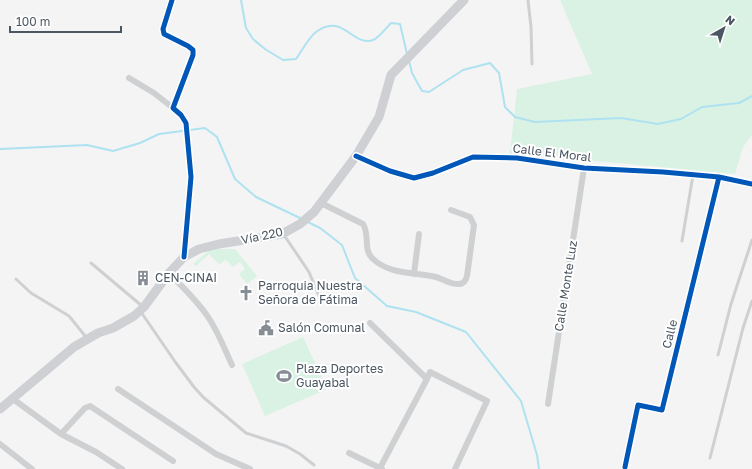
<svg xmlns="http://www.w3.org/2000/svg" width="752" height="469" font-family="'Golos Text',sans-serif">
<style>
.green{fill:#d9f2e3}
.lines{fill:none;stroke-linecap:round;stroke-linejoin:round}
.stream{stroke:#aee2f0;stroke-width:2}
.service{stroke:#ced0d2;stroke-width:3}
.minor{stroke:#ced0d2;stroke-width:6}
.secondary{stroke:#ced0d4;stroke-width:9}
.cycleway-casing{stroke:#fff;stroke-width:8}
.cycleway{stroke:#0057b8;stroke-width:5}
.labels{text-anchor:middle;stroke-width:4;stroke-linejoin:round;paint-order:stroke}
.street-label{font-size:12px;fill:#4a5661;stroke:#fff}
.poi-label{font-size:12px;fill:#4a5661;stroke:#fff;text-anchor:start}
</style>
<rect width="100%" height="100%" fill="#f4f4f4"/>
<!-- green -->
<path class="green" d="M 560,0 L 752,0 L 752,135 L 743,147 L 735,174 L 510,153 L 517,89 L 592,74 Z
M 211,249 L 235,249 L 257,276 L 247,284 L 239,274 L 245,269 L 240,262 L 233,267 L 226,260 L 219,264 L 209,254 L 196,266 L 193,264 Z
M 303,337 L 327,389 L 265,416 L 242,364 Z"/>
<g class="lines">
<!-- stream -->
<path class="stream" d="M 241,0 L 246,28 L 253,39 L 265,49 L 283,60 L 296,59 C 301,52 309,37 316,32 C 343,12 352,47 373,40 C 379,38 386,28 391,23 L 400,24 L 407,54
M 409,61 L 412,73 L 422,91 L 429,92 L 463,70 L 490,63 L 499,73 L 505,107 L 515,117 L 535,122 L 621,118 L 658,124 L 681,119 L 702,107 L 739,103 L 752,96
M 0,149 L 87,145 L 113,151 L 140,143 L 159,134 L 205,128 L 217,137 L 235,179 L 256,197 L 302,219
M 306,221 L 320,228 L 342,245 L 355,278 L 387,306 L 416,312 L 466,332 L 521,401 L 537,455 L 539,469"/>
<!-- service -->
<path class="service" d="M 528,0 L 531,27 L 532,64
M 284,235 L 309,272 L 321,301
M 682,241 L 693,175
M 91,263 L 142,306
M 16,279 L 31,293 L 69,316 L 86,337
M 141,312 L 176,363 L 194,387 L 203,397 L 246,433 L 286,446 L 300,454 L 314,465
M 718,355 L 731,304 L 752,240
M 710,458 L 743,328 L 752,301"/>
<!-- minor -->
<path class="minor" d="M 172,0 L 163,29 L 164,34 L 188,46 L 193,50 L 193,55 L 173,108 L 181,115 L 186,123 L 191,177 L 184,257
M 129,78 L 154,93 L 173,108
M 356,156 L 390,171 L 414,178 L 433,173 L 473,157 L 517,158 L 584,168 L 663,172 L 719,177 L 752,184
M 321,203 L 363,224 C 370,235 363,249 372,258 C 389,275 415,272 436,277 C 443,279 452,285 459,284 C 464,284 466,280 467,276 L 474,225 L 470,217 L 451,210
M 169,273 C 183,288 199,302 210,320 C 219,334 225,350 232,365
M 414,274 L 419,234
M 370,323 L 427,379 L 430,372 L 487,401 L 455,469
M 118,389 L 216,454 L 250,469
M 13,399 L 61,434 L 96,452 L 122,469
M 548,404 L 584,168
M 61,434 L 85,408 L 90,406 L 173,461
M 0,444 L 32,469
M 349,453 L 382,469
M 625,467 L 638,405 L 662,410 L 719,177
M 380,468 L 427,379"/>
<!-- secondary -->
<path class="secondary" d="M 0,409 L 74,347 L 98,333 L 113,328 L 134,316 L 144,307 L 169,273 L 184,257 L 199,249 L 219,244 L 282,234 L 300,224 L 314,212 L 356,156 L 379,117 L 391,75 L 464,0"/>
<!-- cycleway casing -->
<g class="cycleway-casing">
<path id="cycleway" d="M 172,0 L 163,29 L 164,34 L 188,46 L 193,50 L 193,55 L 173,108 L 181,115 L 186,123 L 191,177 L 184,257
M 356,156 L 390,171 L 414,178 L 433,173 L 473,157 L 517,158 L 584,168 L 663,172 L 719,177 L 752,184
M 625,467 L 638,405 L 662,410 L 719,177"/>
</g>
<!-- cycleway -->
<use href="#cycleway" class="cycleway"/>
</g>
<!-- icons -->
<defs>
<g id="building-bare" transform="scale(1.2)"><path d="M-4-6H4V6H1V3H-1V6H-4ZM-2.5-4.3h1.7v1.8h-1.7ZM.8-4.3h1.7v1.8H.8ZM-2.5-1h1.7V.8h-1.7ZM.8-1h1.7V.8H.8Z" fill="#868d94" stroke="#fff" stroke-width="2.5" paint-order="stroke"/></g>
<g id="church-bare" transform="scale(1.2)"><path d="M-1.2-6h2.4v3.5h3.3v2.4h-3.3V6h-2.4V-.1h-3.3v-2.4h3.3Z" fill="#868d94" stroke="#fff" stroke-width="2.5" paint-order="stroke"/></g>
<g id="civic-bare" transform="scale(1.2)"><path d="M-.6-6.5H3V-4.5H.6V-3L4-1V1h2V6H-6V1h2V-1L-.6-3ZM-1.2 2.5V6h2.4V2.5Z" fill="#868d94" stroke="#fff" stroke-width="2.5" paint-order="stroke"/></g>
<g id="stadium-bare" transform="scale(1.2)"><path d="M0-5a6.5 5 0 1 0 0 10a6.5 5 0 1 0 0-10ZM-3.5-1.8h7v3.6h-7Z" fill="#868d94" stroke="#fff" stroke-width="2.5" paint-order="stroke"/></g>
</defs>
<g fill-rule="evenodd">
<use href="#building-bare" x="143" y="278"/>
<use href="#church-bare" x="246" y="293"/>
<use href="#civic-bare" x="266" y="328"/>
<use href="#stadium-bare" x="284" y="376"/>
</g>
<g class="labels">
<!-- street labels -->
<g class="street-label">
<text transform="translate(552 153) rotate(7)" y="4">Calle El Moral</text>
<text transform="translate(262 236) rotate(-12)" y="4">Vía 220</text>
<text transform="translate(566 286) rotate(-81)" y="4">Calle Monte Luz</text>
<text transform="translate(670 334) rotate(-76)" y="4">Calle</text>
</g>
<!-- poi labels -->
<g class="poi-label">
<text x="155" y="282">CEN-CINAI</text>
<text x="258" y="290">Parroquia Nuestra<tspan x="258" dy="14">Señora de Fátima</tspan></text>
<text x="278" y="332">Salón Comunal</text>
<text x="296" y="373">Plaza Deportes<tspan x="296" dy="14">Guayabal</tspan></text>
</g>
</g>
<!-- north arrow -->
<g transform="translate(724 28) rotate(39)" stroke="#ffffff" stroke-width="3" paint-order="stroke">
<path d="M0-3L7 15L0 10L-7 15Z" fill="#4a5661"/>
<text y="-6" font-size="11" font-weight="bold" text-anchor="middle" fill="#4a5661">N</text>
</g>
<!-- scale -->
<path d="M10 26v6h111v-6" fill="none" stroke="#4a5661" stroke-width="2"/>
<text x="16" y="26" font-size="12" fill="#4a5661" stroke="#ffffff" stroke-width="3" paint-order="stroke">100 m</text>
</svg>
